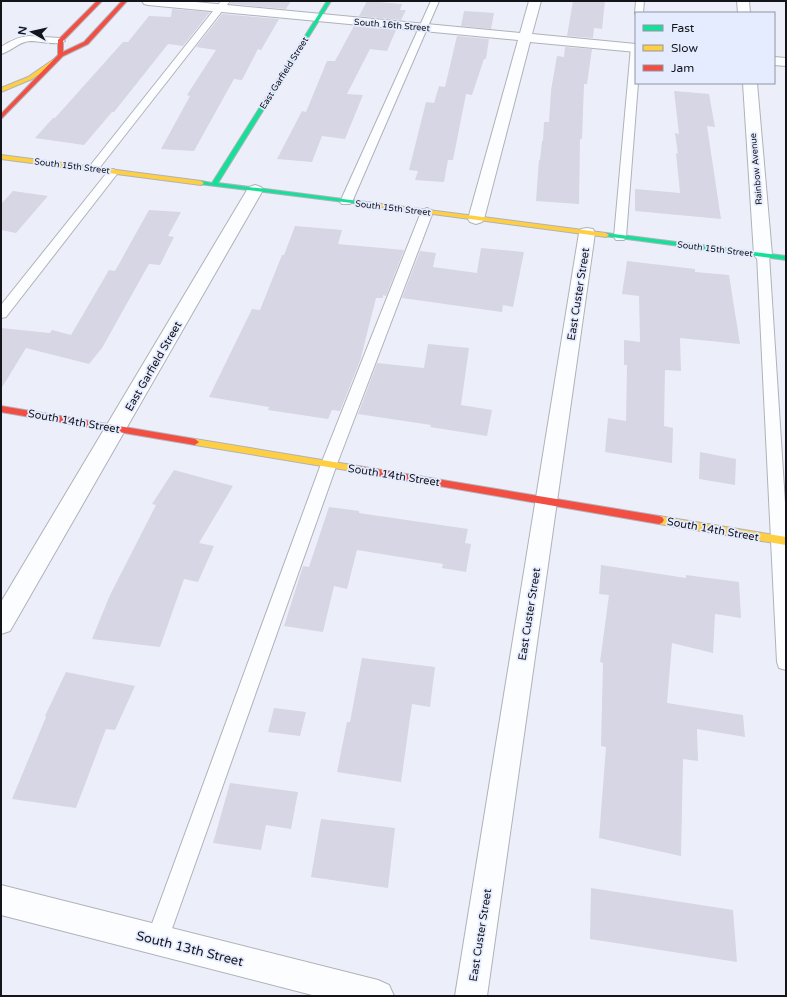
<svg xmlns="http://www.w3.org/2000/svg" width="787" height="997" font-family="'Varela Round',sans-serif">
<style>
.building{fill:#d7d6e4}
.lines{fill:none;stroke-linecap:round;stroke-linejoin:round}
.lane-casing{stroke:#b0b2ba;stroke-width:2}
.street-casing{stroke:#b0b2ba;stroke-width:2}
.fast-casing{stroke:#b0b2ba;stroke-width:2}
.slow-casing{stroke:#b0b2ba;stroke-width:2}
.jam-casing{stroke:#b0b2ba;stroke-width:2}
.lane{fill:#fcfdfe;fill-rule:evenodd}
.street{fill:#fcfdfe;fill-rule:evenodd}
.fast{fill:#16e098;fill-rule:evenodd}
.slow{fill:#ffcf43;fill-rule:evenodd}
.jam{fill:#f24e42;fill-rule:evenodd}
.labels{text-anchor:middle;stroke-width:3.5;stroke-linejoin:round;paint-order:stroke}
.far-street-label{font-size:9px;fill:#13151b;stroke:#e6ecff}
.street-label{font-size:11px;fill:#13151b;stroke:#e6ecff}
.near-street-label{font-size:13px;fill:#13151b;stroke:#e6ecff}
</style>
<rect width="100%" height="100%" fill="#eceff9"/>
<!-- building -->
<path class="building" d="M 231,1 L 291,1 L 286,9 L 230,4 Z
M 367,1 L 402,4 L 400,10 L 406,10 L 401,20 L 359,16 Z
M 573,1 L 605,1 L 602,29 L 594,28 L 593,38 L 567,36 Z
M 172,9 L 210,12 L 183,46 L 168,44 L 114,112 L 112,112 L 84,145 L 35,138 L 53,118 L 55,118 L 123,42 L 128,42 L 149,16 L 171,17 Z
M 464,11 L 494,13 L 491,29 L 461,26 Z
M 222,14 L 279,19 L 261,50 L 258,49 L 242,80 L 234,79 L 194,151 L 161,149 L 190,96 L 187,95 L 216,50 L 196,47 Z
M 354,26 L 396,30 L 387,51 L 370,49 L 347,94 L 363,95 L 345,139 L 322,136 L 312,162 L 277,159 L 302,111 L 306,112 L 327,61 L 335,61 Z
M 457,36 L 489,39 L 486,59 L 484,59 L 472,95 L 466,94 L 453,160 L 448,160 L 444,182 L 415,180 L 418,171 L 409,170 L 426,102 L 434,103 L 439,86 L 445,87 Z
M 565,47 L 592,49 L 587,84 L 584,84 L 582,139 L 580,139 L 579,204 L 536,201 L 539,160 L 540,160 L 542,141 L 543,141 L 544,122 L 549,122 L 551,90 L 557,56 L 564,57 Z
M 674,91 L 709,94 L 715,127 L 707,126 L 721,219 L 635,211 L 635,189 L 680,193 L 676,153 L 678,154 L 675,133 L 679,134 Z
M 13,191 L 48,196 L 16,233 L 1,230 L 1,204 Z
M 149,210 L 181,212 L 168,236 L 174,237 L 160,265 L 149,264 L 102,348 L 89,364 L 26,348 L 1,389 L 1,328 L 50,333 L 52,330 L 71,335 L 109,270 L 115,271 Z
M 295,226 L 342,230 L 338,244 L 404,250 L 386,296 L 383,295 L 383,298 L 376,298 L 360,361 L 340,411 L 332,410 L 328,419 L 268,410 L 269,407 L 209,397 L 252,309 L 260,310 L 282,255 L 284,255 Z
M 481,248 L 524,252 L 513,307 L 503,305 L 502,312 L 402,298 L 420,251 L 436,253 L 433,267 L 477,273 Z
M 627,261 L 695,269 L 695,272 L 729,275 L 740,344 L 680,338 L 681,371 L 665,370 L 664,426 L 673,428 L 672,463 L 605,452 L 608,418 L 626,421 L 627,365 L 624,365 L 624,340 L 640,342 L 639,296 L 622,294 Z
M 428,344 L 469,348 L 461,405 L 492,410 L 487,436 L 430,427 L 431,425 L 358,414 L 377,363 L 424,368 Z
M 700,452 L 736,459 L 735,485 L 699,479 Z
M 174,470 L 233,486 L 199,543 L 214,546 L 198,582 L 184,579 L 160,647 L 92,639 L 110,595 L 156,505 L 152,504 Z
M 329,507 L 359,511 L 359,513 L 468,529 L 465,543 L 471,544 L 466,572 L 442,568 L 443,564 L 357,550 L 347,589 L 334,586 L 323,632 L 284,626 L 303,566 L 309,567 Z
M 601,565 L 686,578 L 686,575 L 739,582 L 741,618 L 715,614 L 713,653 L 672,643 L 667,703 L 743,715 L 745,737 L 697,729 L 698,761 L 683,759 L 681,856 L 599,838 L 606,747 L 601,746 L 603,663 L 600,662 L 609,595 L 599,594 Z
M 362,658 L 435,667 L 430,707 L 412,704 L 401,782 L 337,772 L 347,722 L 350,722 Z
M 66,672 L 135,686 L 115,730 L 106,729 L 76,808 L 12,799 L 46,717 L 45,716 Z
M 274,708 L 306,712 L 300,736 L 268,732 Z
M 230,783 L 298,792 L 291,829 L 266,825 L 261,850 L 213,843 Z
M 321,819 L 395,828 L 388,888 L 311,877 Z
M 591,888 L 733,910 L 737,962 L 590,939 Z"/>
<g class="lines">
<!-- lane casing -->
<g class="lane-casing">
<path id="lane" d="M 221,1 L 230,1 L 97,171 L 89,171 L 87,169 L 89,167 Z
M 431,1 L 439,1 L 352,202 L 350,204 L 342,204 L 340,202 Z
M 636,1 L 644,1 L 643,13 L 636,13 L 636,15 L 635,13 Z
M 29,36 L 60,38 L 65,41 C 59,46 39,41 30,41 C 18,42 12,51 1,54 L 1,47 C 10,41 18,37 29,36 Z
M 636,44 L 636,83 L 638,83 L 626,237 L 624,240 L 616,240 L 614,237 L 631,47 Z
M 113,169 L 119,172 L 117,174 L 6,317 L 1,318 L 1,305 L 109,170 Z
M 427,208 L 431,210 L 433,212 L 337,464 L 168,940 L 165,948 L 157,951 L 149,948 L 146,940 L 321,464 L 421,212 L 423,210 Z
M 763,251 L 767,252 L 769,255 L 786,518 L 786,670 L 779,668 L 777,662 L 757,255 L 759,252 Z"/>
</g>
<!-- street casing -->
<g class="street-casing">
<path id="street" d="M 142,1 L 185,1 L 520,33 L 529,1 L 541,1 L 532,34 L 636,44 L 636,52 L 530,42 L 484,219 L 482,222 L 476,224 L 470,222 L 468,219 L 518,40 L 148,5 L 144,4 Z
M 737,1 L 749,1 L 750,13 L 738,13 Z
M 774,57 L 786,58 L 786,66 L 774,65 Z
M 743,83 L 757,83 L 772,255 L 769,259 L 763,260 L 757,259 L 754,255 Z
M 255,185 L 261,187 L 263,190 L 10,631 L 1,634 L 1,602 L 247,190 L 249,187 Z
M 587,228 L 593,229 L 595,233 L 487,996 L 455,996 L 579,233 L 581,229 Z
M 1,885 L 378,980 L 389,985 L 394,996 L 316,996 L 1,915 Z"/>
</g>
<!-- fast casing -->
<g class="fast-casing">
<path id="fast" d="M 327,1 L 331,1 L 218,183 L 366,202 L 368,203 L 368,205 L 199,184 L 198,183 L 201,181 L 212,183 Z
M 606,233 L 786,256 L 786,260 L 604,236 L 604,234 Z"/>
</g>
<!-- slow casing -->
<g class="slow-casing">
<path id="slow" d="M 57,57 L 59,58 L 59,60 L 32,79 L 1,92 L 1,88 L 28,77 Z
M 1,155 L 201,181 L 204,183 L 201,185 L 1,159 Z
M 366,202 L 606,233 L 609,235 L 606,237 L 364,205 L 364,203 Z
M 195,439 L 358,466 L 362,469 L 358,472 L 195,445 L 191,442 Z
M 659,516 L 786,537 L 786,545 L 659,524 L 656,523 L 654,520 L 656,517 Z"/>
</g>
<!-- jam casing -->
<g class="jam-casing">
<path id="jam" d="M 97,1 L 102,1 L 63,41 L 63,52 L 84,42 L 122,1 L 127,1 L 88,44 L 63,56 L 1,119 L 1,114 L 58,55 L 58,40 Z
M 1,406 L 195,439 L 199,442 L 195,445 L 1,412 Z
M 358,466 L 659,516 L 662,517 L 664,520 L 662,523 L 659,524 L 358,472 L 354,469 Z"/>
</g>
<!-- lane -->
<use href="#lane" class="lane"/>
<!-- street -->
<use href="#street" class="street"/>
<!-- fast -->
<use href="#fast" class="fast"/>
<!-- slow -->
<use href="#slow" class="slow"/>
<!-- jam -->
<use href="#jam" class="jam"/>
</g>
<g class="labels">
<!-- far-street labels -->
<g class="far-street-label">
<text transform="translate(392 25) rotate(5)" y="3">South 16th Street</text>
<text transform="translate(284 73) rotate(-58)" y="3">East Garfield Street</text>
<text transform="translate(72 166) rotate(7)" y="3">South 15th Street</text>
<text transform="translate(756 169) rotate(-95)" y="3">Rainbow Avenue</text>
<text transform="translate(393 208) rotate(7)" y="3">South 15th Street</text>
<text transform="translate(715 249) rotate(7)" y="3">South 15th Street</text>
</g>
<!-- street labels -->
<g class="street-label">
<text transform="translate(578 294) rotate(-81)" y="4">East Custer Street</text>
<text transform="translate(153 366) rotate(-60)" y="4">East Garfield Street</text>
<text transform="translate(74 421) rotate(10)" y="4">South 14th Street</text>
<text transform="translate(394 475) rotate(9)" y="4">South 14th Street</text>
<text transform="translate(713 529) rotate(10)" y="4">South 14th Street</text>
<text transform="translate(529 614) rotate(-81)" y="4">East Custer Street</text>
<text transform="translate(480 935) rotate(-81)" y="4">East Custer Street</text>
</g>
<!-- near-street labels -->
<g class="near-street-label">
<text transform="translate(190 948) rotate(14)" y="5">South 13th Street</text>
</g>
</g>
<!-- border -->
<rect width="787" height="997" fill="none" stroke="#13151b" stroke-width="4"/>
<!-- legend -->
<rect x="635" y="12" width="140" height="72" fill="#e6ecff" stroke="#9296a4"/>
<rect x="643" y="25" width="20" height="6" fill="#16e098" stroke="#9296a4"/>
<text x="671" y="32" font-size="12" fill="#13151b">Fast</text>
<rect x="643" y="45" width="20" height="6" fill="#ffcf43" stroke="#9296a4"/>
<text x="671" y="52" font-size="12" fill="#13151b">Slow</text>
<rect x="643" y="65" width="20" height="6" fill="#f24e42" stroke="#9296a4"/>
<text x="671" y="72" font-size="12" fill="#13151b">Jam</text>
<!-- north arrow -->
<g transform="translate(32 32) rotate(278)" stroke="#e6ecff" stroke-width="3" paint-order="stroke">
<path d="M0-3L7 15L0 10L-7 15Z" fill="#13151b"/>
<text y="-6" font-size="11" font-weight="bold" text-anchor="middle" fill="#13151b">N</text>
</g>
</svg>
